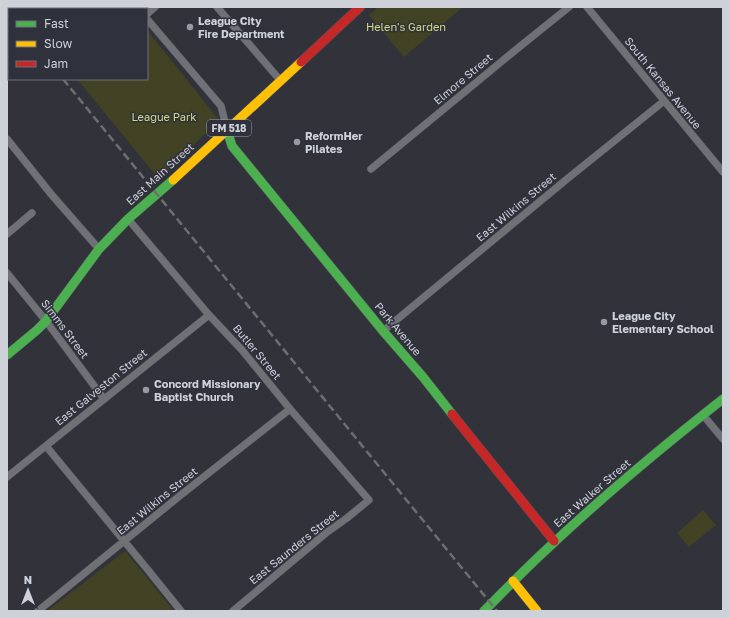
<svg xmlns="http://www.w3.org/2000/svg" width="730" height="618" font-family="'Golos Text',sans-serif">
<style>
.green{fill:#414324}
.lines{fill:none;stroke-linecap:round;stroke-linejoin:round}
.street-casing{stroke:#4e4f55;stroke-width:8}
.fast-casing{stroke:#4e4f55;stroke-width:10}
.slow-casing{stroke:#4e4f55;stroke-width:10}
.jam-casing{stroke:#4e4f55;stroke-width:10}
.street{stroke:#707176;stroke-width:7}
.fast{stroke:#4caf50;stroke-width:9}
.slow{stroke:#ffc107;stroke-width:9}
.jam{stroke:#c62828;stroke-width:9}
.rail{stroke:#6d6e71;stroke-width:2.5;stroke-dasharray:8 4;stroke-linecap:butt}
.poi-dot{fill:#989aa1;stroke:#2f313d;stroke-width:1.5}
.labels{text-anchor:middle;stroke-width:3;stroke-linejoin:round;paint-order:stroke}
.shield{fill:#2f313d;stroke:#9fa1aa;stroke-width:1}
.shield-label{font-size:10px;font-weight:bold;fill:#cfd1d8}
.poi-label{font-size:11px;font-weight:bold;fill:#cfd1d8;stroke:#2f313d;text-anchor:start}
.park-label{font-size:11px;fill:#d3db7e;stroke:#2f313d}
.street-label{font-size:11px;fill:#cfd1d8;stroke:#2f313d}
</style>
<rect width="100%" height="100%" fill="#32333a"/>
<!-- green -->
<path class="green" d="M 17,7 L 128,7 L 130,9 L 19,9 Z
M 378,7 L 463,7 L 404,57 L 369,15 Z
M 147,30 L 219,120 L 159,179 L 77,79 L 147,79 Z
M 703,510 L 716,525 L 689,547 L 677,533 Z
M 125,551 L 174,611 L 47,611 Z"/>
<g class="lines">
<!-- street casing -->
<g class="street-casing">
<path id="street" d="M 137,7 L 139,9
M 217,7 L 280,80
M 587,7 L 723,172
M 147,14 L 155,7
M 147,19 L 221,106 L 227,130
M 7,139 L 51,194 L 99,249
M 371,169 L 518,48 L 569,7
M 128,219 L 209,315 L 242,350 L 290,409 L 369,500 L 347,518 L 326,533 L 233,611
M 7,234 L 32,213
M 7,273 L 46,321 L 104,399
M 383,331 L 567,179 L 664,101
M 703,415 L 723,439
M 46,446 L 148,570 L 181,611
M 7,477 L 209,315
M 38,611 L 182,494 L 290,409"/>
</g>
<!-- fast casing -->
<g class="fast-casing">
<path id="fast" d="M 227,130 L 232,146 L 383,331 L 423,377 L 452,414
M 7,355 L 37,330 L 46,321 L 99,249 L 128,219 L 173,180
M 484,611 C 505,590 525,569 547,549 C 603,496 662,447 723,399"/>
</g>
<!-- slow casing -->
<g class="slow-casing">
<path id="slow" d="M 173,180 L 301,62
M 513,581 L 537,611"/>
</g>
<!-- jam casing -->
<g class="jam-casing">
<path id="jam" d="M 301,62 L 360,7
M 452,414 L 554,541"/>
</g>
<!-- street -->
<use href="#street" class="street"/>
<!-- fast -->
<use href="#fast" class="fast"/>
<!-- slow -->
<use href="#slow" class="slow"/>
<!-- jam -->
<use href="#jam" class="jam"/>
<!-- rail -->
<path class="rail" d="M 7,11 L 9,13
M 63,79 L 497,611"/>
</g>
<!-- markers -->
<g class="poi-dot">
<circle cx="190" cy="27" r="4"/>
<circle cx="297" cy="142" r="4"/>
<circle cx="604" cy="322" r="4"/>
<circle cx="146" cy="390" r="4"/>
</g>
<g class="labels">
<!-- shield labels -->
<rect class="shield" x="207" y="120" width="44" height="16" rx="3"/>
<g class="shield-label">
<text x="229" y="132">FM 518</text>
</g>
<!-- poi labels -->
<g class="poi-label">
<text x="198" y="25">League City<tspan x="198" dy="13">Fire Department</tspan></text>
<text x="305" y="140">ReformHer<tspan x="305" dy="13">Pilates</tspan></text>
<text x="612" y="320">League City<tspan x="612" dy="13">Elementary School</tspan></text>
<text x="154" y="388">Concord Missionary<tspan x="154" dy="13">Baptist Church</tspan></text>
</g>
<!-- park labels -->
<g class="park-label">
<text x="406" y="31">Helen's Garden</text>
<text x="164" y="121">League Park</text>
</g>
<!-- street labels -->
<g class="street-label">
<text transform="translate(463 79) rotate(-40)" y="4">Elmore Street</text>
<text transform="translate(663 83) rotate(51)" y="4">South Kansas Avenue</text>
<text transform="translate(160 174) rotate(-42)" y="4">East Main Street</text>
<text transform="translate(516 207) rotate(-40)" y="4">East Wilkins Street</text>
<text transform="translate(65 329) rotate(53)" y="4">Simms Street</text>
<text transform="translate(398 329) rotate(50)" y="4">Park Avenue</text>
<text transform="translate(257 352) rotate(50)" y="4">Butler Street</text>
<text transform="translate(101 387) rotate(-39)" y="4">East Galveston Street</text>
<text transform="translate(592 493) rotate(-41)" y="4">East Walker Street</text>
<text transform="translate(157 501) rotate(-39)" y="4">East Wilkins Street</text>
<text transform="translate(294 547) rotate(-39)" y="4">East Saunders Street</text>
</g>
</g>
<!-- border -->
<rect width="730" height="618" fill="none" stroke="#cfd1d8" stroke-width="16"/>
<!-- legend -->
<rect x="8" y="8" width="140" height="72" fill="#2f313d" stroke="#6f717b"/>
<rect x="16" y="21" width="20" height="6" fill="#4caf50" stroke="#6f717b"/>
<text x="44" y="28" font-size="12" fill="#cfd1d8">Fast</text>
<rect x="16" y="41" width="20" height="6" fill="#ffc107" stroke="#6f717b"/>
<text x="44" y="48" font-size="12" fill="#cfd1d8">Slow</text>
<rect x="16" y="61" width="20" height="6" fill="#c62828" stroke="#6f717b"/>
<text x="44" y="68" font-size="12" fill="#cfd1d8">Jam</text>
<!-- north arrow -->
<g transform="translate(28 590)" stroke="#2f313d" stroke-width="3" paint-order="stroke">
<path d="M0-3L7 15L0 10L-7 15Z" fill="#cfd1d8"/>
<text y="-6" font-size="11" font-weight="bold" text-anchor="middle" fill="#cfd1d8">N</text>
</g>
</svg>
